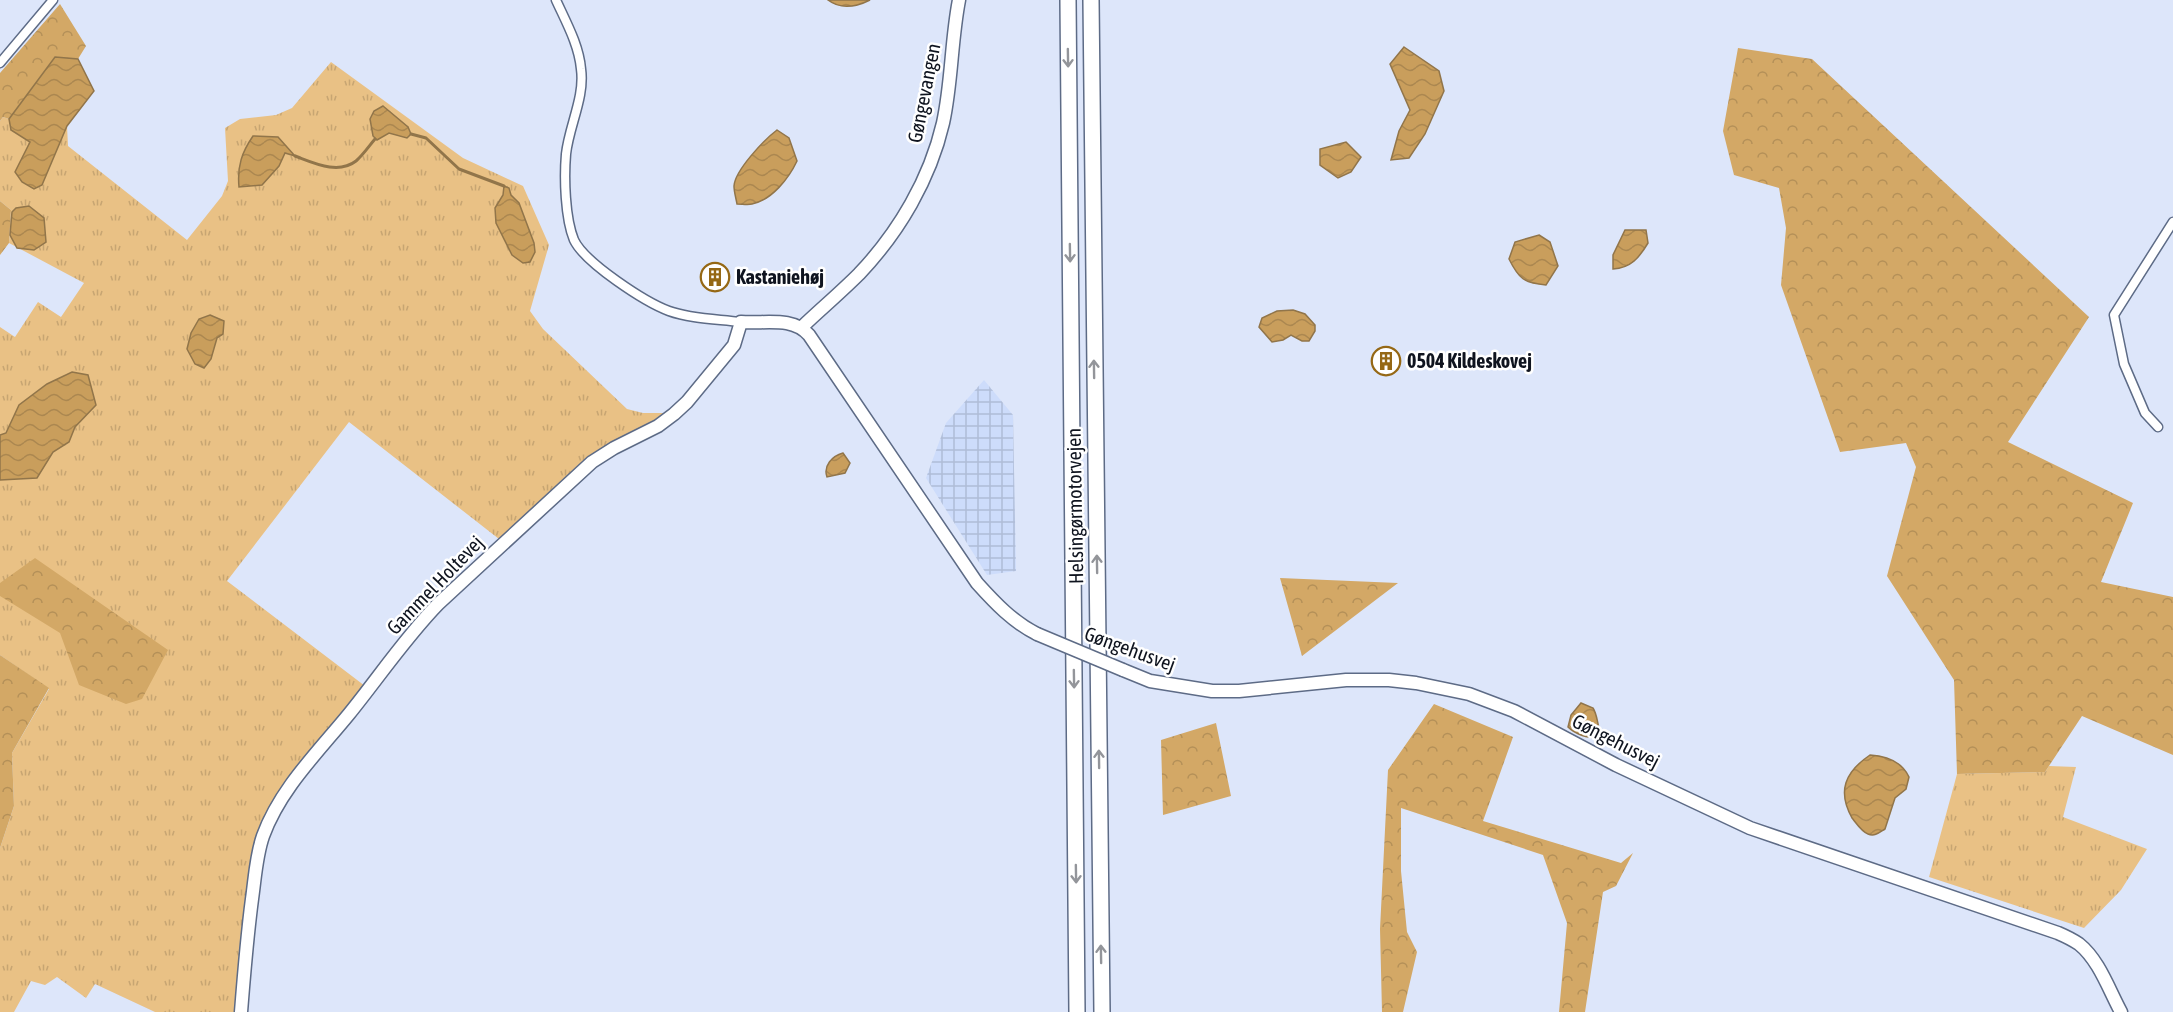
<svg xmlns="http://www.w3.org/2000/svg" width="2173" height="1012" font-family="'Asap Condensed',sans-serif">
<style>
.industrial{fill:url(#industrial-grid)}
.grass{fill:url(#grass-tufts)}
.forest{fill:url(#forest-crowns)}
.water{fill:url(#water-waves);stroke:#91754a;stroke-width:1.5}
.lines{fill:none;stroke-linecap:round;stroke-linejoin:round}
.stream{stroke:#91754a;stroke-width:3}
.street-casing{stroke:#5d6b86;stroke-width:11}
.secondary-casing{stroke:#5d6b86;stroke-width:15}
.highway-casing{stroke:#5d6b86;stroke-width:18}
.street{stroke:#fff;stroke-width:8}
.secondary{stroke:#fff;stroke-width:12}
.highway{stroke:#fff;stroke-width:15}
.secondary-bridge-casing{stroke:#5d6b86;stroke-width:15;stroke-linecap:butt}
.secondary-bridge{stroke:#fff;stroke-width:12}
.oneway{stroke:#93959a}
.labels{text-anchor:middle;stroke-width:5;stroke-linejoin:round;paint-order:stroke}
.street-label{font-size:20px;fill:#0f141f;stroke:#fff}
.poi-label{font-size:20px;font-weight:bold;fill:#0f141f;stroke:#fff;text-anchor:start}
</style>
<defs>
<pattern id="industrial-grid" width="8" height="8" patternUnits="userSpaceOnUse" patternTransform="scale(1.5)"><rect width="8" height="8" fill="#cddcfb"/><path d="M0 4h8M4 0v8" fill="none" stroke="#afbcd7"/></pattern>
<pattern id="grass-tufts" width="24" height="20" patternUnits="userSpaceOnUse" patternTransform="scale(1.5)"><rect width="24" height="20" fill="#e9c185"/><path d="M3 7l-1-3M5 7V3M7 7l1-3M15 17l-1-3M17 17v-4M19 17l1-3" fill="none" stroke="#c7a572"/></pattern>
<pattern id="forest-crowns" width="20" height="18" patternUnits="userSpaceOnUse" patternTransform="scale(1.5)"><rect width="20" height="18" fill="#d3a866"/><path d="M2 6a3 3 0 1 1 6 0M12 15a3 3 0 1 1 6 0" fill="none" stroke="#b49058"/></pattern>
<pattern id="water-waves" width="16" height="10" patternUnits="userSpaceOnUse" patternTransform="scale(1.5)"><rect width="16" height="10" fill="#c99e5c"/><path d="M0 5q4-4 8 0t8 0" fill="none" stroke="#ab8750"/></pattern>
</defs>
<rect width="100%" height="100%" fill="#dde6fa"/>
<!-- industrial -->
<path class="industrial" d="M 984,380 L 1013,415 L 1016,571 L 987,575 L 926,478 L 946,423 Z"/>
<!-- grass -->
<path class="grass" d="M 55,57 L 78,59 L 94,91 L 67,126 L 68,146 L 187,240 L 222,196 L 228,181 L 225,128 L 240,119 L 276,115 L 292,108 L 331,62 L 463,158 L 523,186 L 549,245 L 530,311 L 543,329 L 627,409 L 643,413 L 666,413 L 655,422 L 612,442 L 591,457 L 499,539 L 349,422 L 227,581 L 365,686 L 300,764 L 253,854 L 234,1012 L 155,1012 L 95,984 L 86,998 L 57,977 L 45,985 L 31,981 L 14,1012 L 0,1012 L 0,848 L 14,806 L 12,753 L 49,689 L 0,655 L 0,327 L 15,337 L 38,302 L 61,317 L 84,283 L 9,243 L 11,210 L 0,201 L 0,121 L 3,117 L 9,119 Z
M 2049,766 L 2076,767 L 2063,817 L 2147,849 L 2121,890 L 2084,928 L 1929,877 L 1957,774 L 2045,772 Z"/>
<!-- forest -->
<path class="forest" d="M 60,4 L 86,46 L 78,59 L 55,58 L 9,119 L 3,117 L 0,121 L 0,73 Z
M 1738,48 L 1812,59 L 2089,317 L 2008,442 L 2133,503 L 2101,582 L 2173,597 L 2173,755 L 2082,716 L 2045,772 L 1957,774 L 1954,680 L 1887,576 L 1916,467 L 1906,443 L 1840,452 L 1781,285 L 1786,228 L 1779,188 L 1734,175 L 1723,131 Z
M 0,201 L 11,210 L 9,243 L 0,255 Z
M 35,558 L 168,650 L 142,699 L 126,704 L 79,685 L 60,633 L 0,596 L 0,583 Z
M 1280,578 L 1398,583 L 1302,656 Z
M 0,655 L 49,688 L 12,753 L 14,806 L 0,848 Z
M 1434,704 L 1513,737 L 1483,821 L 1621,863 L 1633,853 L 1616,886 L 1603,892 L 1585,1012 L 1559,1012 L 1567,923 L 1543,855 L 1401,808 L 1401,871 L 1407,932 L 1417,952 L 1403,1012 L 1382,1012 L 1380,929 L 1388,770 Z
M 1216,723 L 1231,796 L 1163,815 L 1161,740 Z"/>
<!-- water -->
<path class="water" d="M 828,0 L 870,0 C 856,7 841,10 828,0 Z
M 1404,47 L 1439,71 L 1444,91 L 1425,134 L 1409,158 L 1391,160 L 1399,131 L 1410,110 L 1390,64 Z
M 55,57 L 78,59 L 94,91 L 67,126 L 42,185 L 34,189 L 22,182 L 15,172 L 30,142 L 11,130 L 9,119 Z
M 383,106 L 408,127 L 411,134 L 407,138 L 389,133 L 377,140 L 373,136 L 370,119 L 374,111 Z
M 777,130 L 789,138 L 797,161 C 789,178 772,200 752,204 C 748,205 742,204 737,204 C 736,198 734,192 734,186 C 735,170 765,139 777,130 Z
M 253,136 L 278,137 L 295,156 L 285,153 L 279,166 L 262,185 L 239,187 C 237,166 242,152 253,136 Z
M 1346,142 L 1361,157 L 1351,172 L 1338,178 L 1320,165 L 1320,149 Z
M 504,186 L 509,188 L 511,195 L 519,203 L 534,243 L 535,252 L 530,262 L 523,263 L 512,255 L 496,223 L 495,208 L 503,195 Z
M 29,206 L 44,218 L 46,242 L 34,250 L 17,248 L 10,235 L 12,212 L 16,208 Z
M 1625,230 L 1646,230 L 1648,243 C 1639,258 1631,268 1613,269 L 1613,255 Z
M 1539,235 L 1550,242 L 1558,266 L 1546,285 C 1524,283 1519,279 1509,259 L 1515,242 Z
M 1293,310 L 1305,314 L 1315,325 L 1315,331 L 1309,341 L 1302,341 L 1291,335 L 1283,340 L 1272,342 L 1259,327 L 1262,318 L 1277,311 Z
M 210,315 L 224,321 L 223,334 L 217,338 L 211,359 L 204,368 L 195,364 L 187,349 L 191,333 L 199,319 Z
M 72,372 L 88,375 L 96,405 L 75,427 L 69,442 L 53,452 L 37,478 L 0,480 L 0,435 L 6,433 L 19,405 L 47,384 Z
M 843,453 L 850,463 L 845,473 L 827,477 C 823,466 832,456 843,453 Z
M 1581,703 L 1593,708 C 1598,716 1597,725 1601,734 L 1600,738 C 1589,738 1576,735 1568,727 L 1571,715 Z
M 1870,755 C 1886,756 1902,762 1909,777 L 1906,789 L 1895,798 L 1885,829 C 1880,832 1875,837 1868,834 C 1862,832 1856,823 1852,818 C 1837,791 1845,772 1870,755 Z"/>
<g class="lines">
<!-- stream -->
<path class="stream" d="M 411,134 L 426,138 L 459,169 L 504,186
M 295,156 C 314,163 338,175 356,161 C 363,155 369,146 375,139"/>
<!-- street casing -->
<g class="street-casing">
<path id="street" d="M 556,0 C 566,22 579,45 581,69 C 585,97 569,126 566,154 C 564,178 565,218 574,240 C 585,263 645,302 669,311 C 691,319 718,319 741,322
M 0,63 L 53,0
M 2158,427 L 2145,413 L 2124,364 L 2114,315 L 2173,222"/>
</g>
<!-- secondary casing -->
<g class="secondary-casing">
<path id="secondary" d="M 802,327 C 821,309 841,292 859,274 C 899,232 930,179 943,123 C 952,82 951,41 959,0
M 1123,670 L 1150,681 L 1212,691 L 1239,691 L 1346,680 L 1389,680 L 1416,683 L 1469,694 L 1514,711 L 1616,765 L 1750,828 L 2058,933 C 2065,936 2073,940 2079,944 C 2099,960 2109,990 2121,1012
M 241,1012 C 244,974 247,937 252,899 C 255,878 256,856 263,836 C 280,789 318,752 349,714 C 379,677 405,638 438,604 L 592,462 L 614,448 L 658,426 L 674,414 L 687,402 L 734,345 L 741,322 C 765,324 792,316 809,335 L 977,583 C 995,603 1013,622 1037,634"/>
</g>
<!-- highway casing -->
<g class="highway-casing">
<path id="highway" d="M 1068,0 L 1077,1012
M 1091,0 L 1102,1012"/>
</g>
<!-- street -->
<use href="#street" class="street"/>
<!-- secondary -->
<use href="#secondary" class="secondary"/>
<!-- highway -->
<use href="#highway" class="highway"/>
<!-- secondary-bridge casing -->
<g class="secondary-bridge-casing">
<path id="secondary-bridge" d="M 1037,634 L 1123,670"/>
</g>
<!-- secondary-bridge -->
<use href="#secondary-bridge" class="secondary-bridge"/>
</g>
<!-- one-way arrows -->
<defs><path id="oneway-shaft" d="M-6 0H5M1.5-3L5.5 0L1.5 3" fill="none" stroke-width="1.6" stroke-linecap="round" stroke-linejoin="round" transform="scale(1.5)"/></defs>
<g class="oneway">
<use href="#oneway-shaft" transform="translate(1068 58) rotate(89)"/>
<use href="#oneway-shaft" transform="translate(1070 253) rotate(89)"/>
<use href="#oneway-shaft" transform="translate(1094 369) rotate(-91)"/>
<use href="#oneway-shaft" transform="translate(1097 564) rotate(-91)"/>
<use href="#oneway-shaft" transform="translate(1074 679) rotate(89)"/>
<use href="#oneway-shaft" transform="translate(1099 759) rotate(-91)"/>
<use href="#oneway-shaft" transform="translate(1076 874) rotate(89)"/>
<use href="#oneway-shaft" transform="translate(1101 954) rotate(-91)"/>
</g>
<!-- icons -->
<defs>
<g id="building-ring" transform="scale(1.5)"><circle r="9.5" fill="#fff" stroke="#956815" stroke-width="1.5"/><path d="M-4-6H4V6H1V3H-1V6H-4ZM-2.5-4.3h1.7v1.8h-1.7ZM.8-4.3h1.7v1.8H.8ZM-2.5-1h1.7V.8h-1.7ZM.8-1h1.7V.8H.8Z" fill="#956815"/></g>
</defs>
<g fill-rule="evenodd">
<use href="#building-ring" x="715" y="277"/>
<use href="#building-ring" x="1386" y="361"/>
</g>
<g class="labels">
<!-- street labels -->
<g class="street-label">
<text transform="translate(924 93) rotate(-79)" y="7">Gøngevangen</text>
<text transform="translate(1075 506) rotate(-91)" y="7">Helsingørmotorvejen</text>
<text transform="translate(435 585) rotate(-46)" y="7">Gammel Holtevej</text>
<text transform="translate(1130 649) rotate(20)" y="7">Gøngehusvej</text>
<text transform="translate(1616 741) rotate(27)" y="7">Gøngehusvej</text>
</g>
<!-- poi labels -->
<g class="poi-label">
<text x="736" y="284">Kastaniehøj</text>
<text x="1407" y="368">0504 Kildeskovej</text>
</g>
</g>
</svg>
